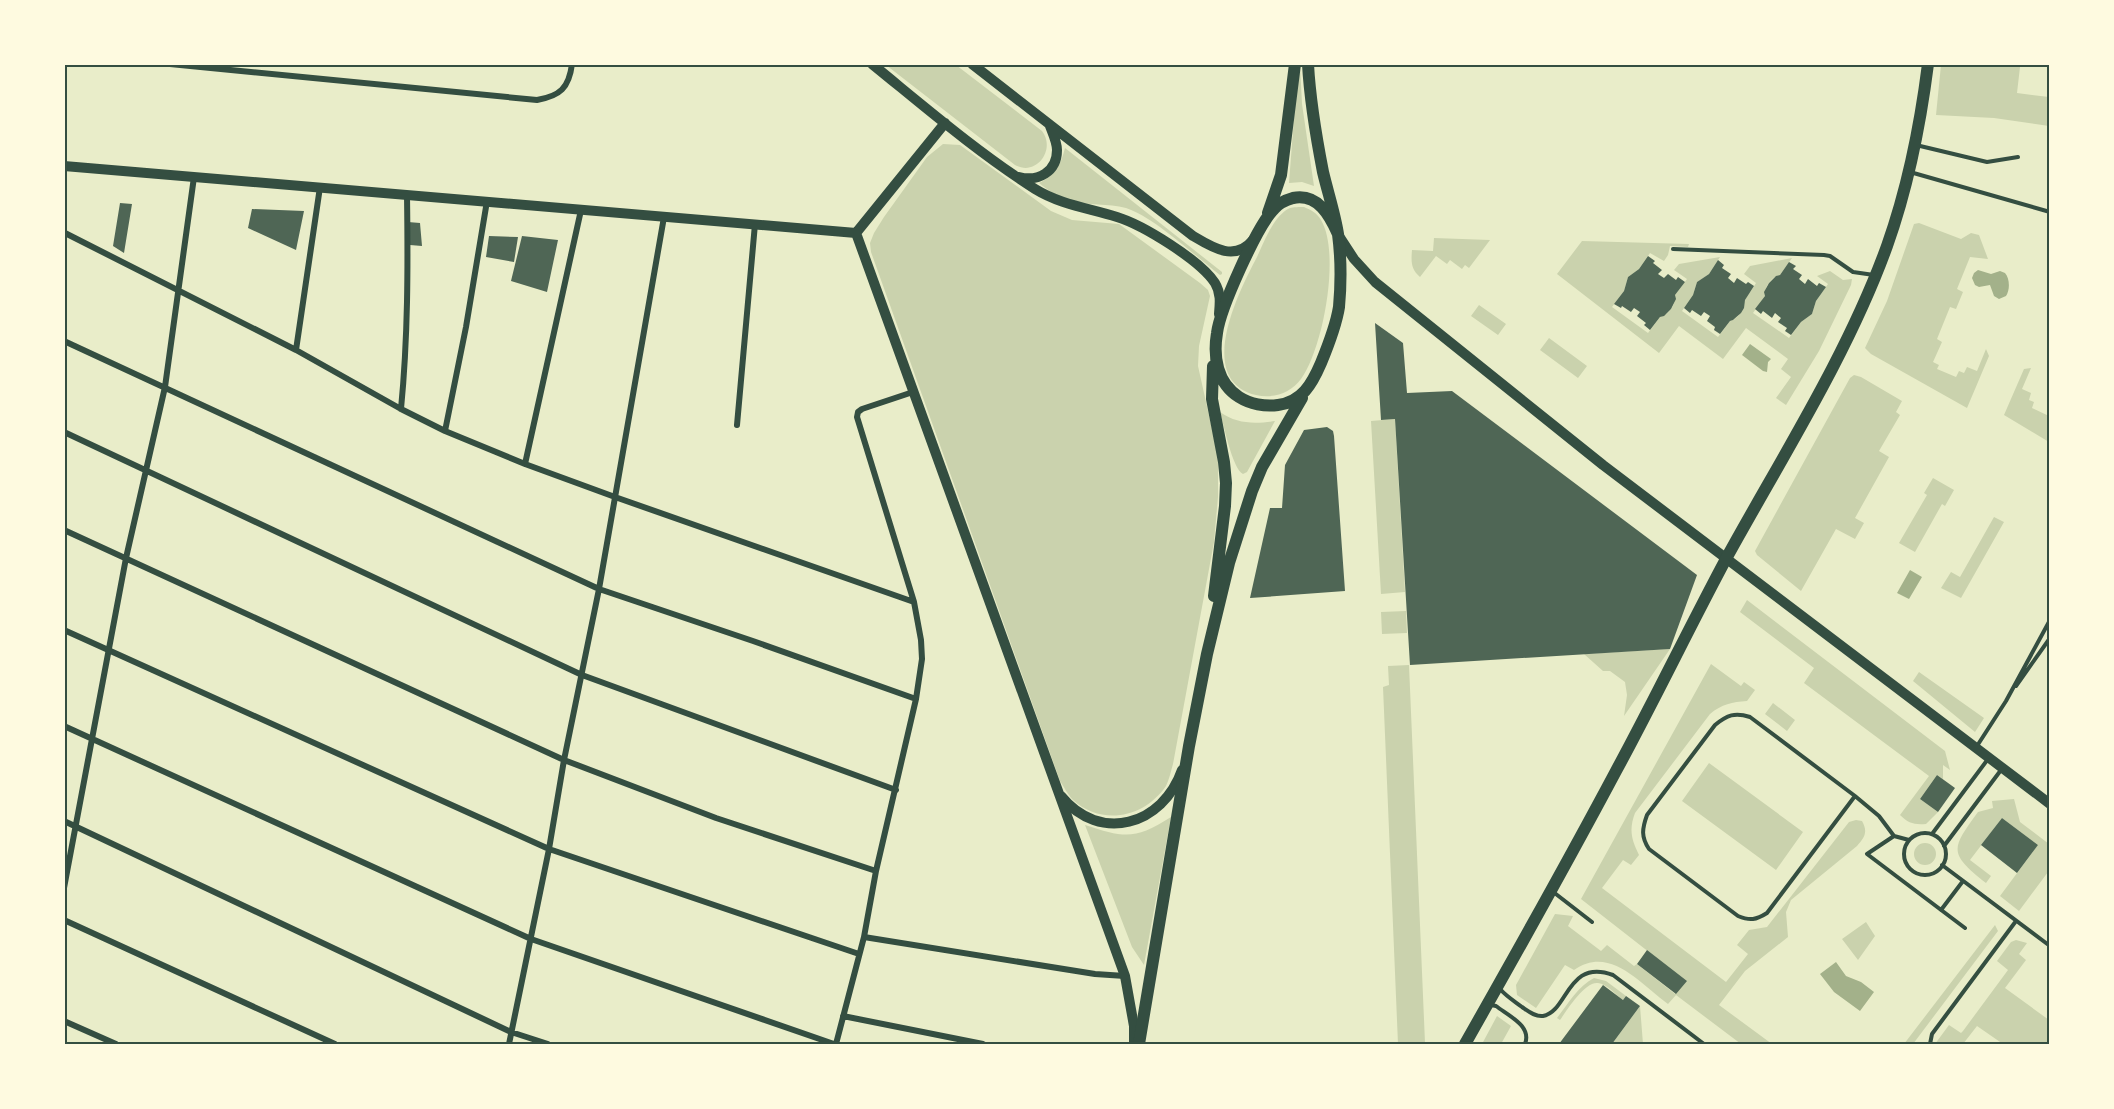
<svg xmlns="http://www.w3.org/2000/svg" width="2114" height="1109" font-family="'Roboto Condensed',sans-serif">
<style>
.green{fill:#cad2ad}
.water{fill:#a3b18a}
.building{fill:#4f6655}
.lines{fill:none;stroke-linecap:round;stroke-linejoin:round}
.service{stroke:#344e41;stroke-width:4}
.minor{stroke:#344e41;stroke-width:6}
.tertiary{stroke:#344e41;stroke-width:10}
.secondary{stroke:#344e41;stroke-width:12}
.neatline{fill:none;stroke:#344e41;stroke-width:2}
</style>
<rect width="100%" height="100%" fill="#e9edc9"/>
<!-- green -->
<path class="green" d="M 886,65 L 956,65 L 1042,131 C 1056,149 1037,177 1015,165 Z
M 1298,65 L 1300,65 L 1302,104 L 1314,186 L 1302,182 L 1289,183 Z
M 1941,65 L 2014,64 L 2014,67 L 2020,67 L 2017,93 L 2049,97 L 2049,126 L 1994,118 L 1936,115 Z
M 943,144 L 960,145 L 1051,211 L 1072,220 L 1119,224 L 1200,283 L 1208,290 L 1210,296 L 1199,346 L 1198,366 L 1218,456 L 1218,497 L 1214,542 L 1173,764 C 1171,771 1169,780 1166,786 C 1144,818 1102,826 1073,800 C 1068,795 1064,787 1060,781 L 871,252 L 870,243 L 874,233 L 884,217 L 927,157 Z
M 1065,148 L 1222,272 L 1222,274 L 1220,275 C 1195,256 1154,217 1126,208 C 1108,203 1088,206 1071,201 C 1059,198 1049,191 1039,183 C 1054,176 1061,165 1065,148 Z
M 1304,207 C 1311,210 1317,213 1321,220 C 1341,253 1323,349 1301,379 C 1291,393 1273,399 1256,395 C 1194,380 1239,291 1257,257 C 1264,242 1274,215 1290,208 C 1293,207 1300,207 1304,207 Z
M 1919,223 L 1961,239 L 1971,233 L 1979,235 L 1988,259 L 1970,257 L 1957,289 L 1963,292 L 1956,309 L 1950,307 L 1937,339 L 1942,342 L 1933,362 L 1939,365 L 1937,369 L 1956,377 L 1959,371 L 1964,373 L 1967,367 L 1977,371 L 1986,349 L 1989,356 L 1967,408 L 1871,354 L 1865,348 L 1887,301 L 1914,224 Z
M 1434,238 L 1490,240 L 1469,268 L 1465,265 L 1462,269 L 1450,260 L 1447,264 L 1436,256 L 1420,277 C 1411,269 1411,262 1412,250 L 1433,251 Z
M 1582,241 L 1689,244 L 1688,247 L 1670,246 L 1668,255 L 1664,261 L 1650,253 L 1639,269 L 1628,277 L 1624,291 L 1612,307 L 1648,333 L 1660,317 C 1669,314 1676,305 1675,295 L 1687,279 L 1674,270 L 1679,264 L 1720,257 L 1709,274 L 1697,282 L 1693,295 L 1682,311 L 1718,337 L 1730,321 C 1743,317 1741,306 1747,296 C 1750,292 1753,288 1756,283 L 1744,274 L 1750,266 L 1792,258 L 1780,275 C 1771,277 1764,287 1765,296 L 1753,313 L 1789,338 L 1801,322 L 1812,314 L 1816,301 L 1828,284 L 1817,276 L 1830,271 L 1843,280 L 1852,279 L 1851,285 L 1819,351 L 1786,405 L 1776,398 L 1791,377 L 1781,369 L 1788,359 L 1746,328 L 1723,359 L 1679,326 L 1659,353 L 1557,274 Z
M 1479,305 L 1506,324 L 1498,335 L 1471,316 Z
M 1549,338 L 1587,366 L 1578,378 L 1540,350 Z
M 2031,368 L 2022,389 L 2031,393 L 2029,400 L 2034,402 L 2032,408 L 2049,416 L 2049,442 L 2004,415 L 2024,369 Z
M 1854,375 L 1861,377 L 1902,401 L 1896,412 L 1900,415 L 1879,451 L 1889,457 L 1855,518 L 1864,523 L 1855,539 L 1836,529 L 1801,591 L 1757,555 L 1755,551 L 1850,378 Z
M 1220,412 C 1237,424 1254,424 1275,421 L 1247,472 L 1243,474 C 1232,468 1224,425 1220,412 Z
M 1395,419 L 1405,592 L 1381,594 L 1371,421 Z
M 1933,478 L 1954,490 L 1945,506 L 1942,504 L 1915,552 L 1899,543 L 1927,495 L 1924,493 Z
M 1994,517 L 2004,522 L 1961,598 L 1941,588 L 1951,572 L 1960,577 Z
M 1747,600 L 1945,751 L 1950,770 L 1943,765 L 1943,779 L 1937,775 L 1920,799 L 1938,812 L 1926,824 C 1914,825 1908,823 1900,815 L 1929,776 L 1804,683 L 1814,668 L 1740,612 Z
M 1406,611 L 1407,633 L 1382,634 L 1381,612 Z
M 1670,649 L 1624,716 L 1627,695 L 1625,682 L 1610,671 L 1603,671 L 1584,654 Z
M 1711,664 L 1741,686 L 1744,682 L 1755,690 L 1747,701 C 1732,702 1722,704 1710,714 L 1635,813 C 1629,829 1631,839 1639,855 L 1631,865 L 1623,860 L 1602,888 L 1726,982 L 1748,954 L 1737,945 L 1749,930 L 1767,927 L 1849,822 L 1856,820 L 1862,821 C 1868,832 1865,837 1857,846 L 1791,900 L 1786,912 L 1788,937 L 1745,971 L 1719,1005 L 1772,1044 L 1741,1044 L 1676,995 L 1668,1004 C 1639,983 1610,945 1574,970 L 1565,965 L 1536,1008 L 1517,995 L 1516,985 L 1555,914 L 1573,916 L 1568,926 L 1601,951 L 1607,945 L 1634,966 L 1637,964 L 1675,994 L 1686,981 L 1581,899 Z
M 1409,665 L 1425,1043 L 1398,1044 L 1383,687 L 1389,685 L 1388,666 Z
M 1919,672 L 1984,718 L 1975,732 L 1913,681 Z
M 1773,703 L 1795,720 L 1787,731 L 1765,714 Z
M 1709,763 L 1803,832 L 1776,870 L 1682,801 Z
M 2014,799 L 2020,822 L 2049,844 L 2049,872 L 2048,872 L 2019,911 L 2000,896 L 2038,845 L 2002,818 L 1970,860 L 1991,876 L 1986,883 C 1948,853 1951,849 1978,812 L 1993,808 L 1992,801 Z
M 1171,817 L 1144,965 L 1132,947 L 1085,825 C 1125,838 1135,840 1171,817 Z
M1914 854a11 11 0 1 1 22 0a11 11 0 1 1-22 0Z
M 1866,922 L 1875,936 L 1858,960 L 1842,939 Z
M 1995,925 L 1998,931 L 1913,1044 L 1904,1044 Z
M 2016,940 L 2027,943 L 2019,954 L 2026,960 L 2005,988 L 2049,1020 L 2049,1044 L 2003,1044 L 1977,1026 L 1963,1044 L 1935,1044 L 1949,1025 L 1961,1033 L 1963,1031 L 2008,970 L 1997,961 L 2011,942 Z
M 1594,978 L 1606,981 L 1626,996 L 1623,1000 C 1616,995 1607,984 1598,983 C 1585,981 1567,1010 1560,1020 L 1557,1018 C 1568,1004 1578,986 1594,978 Z
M 1640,1006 L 1643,1044 L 1612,1044 L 1615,1040 Z
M 1497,1016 L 1511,1026 L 1501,1044 L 1482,1044 Z"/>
<!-- water -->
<path class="water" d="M 1978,270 L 1991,274 L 2000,271 L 2005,273 C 2010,279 2010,290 2006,296 L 1999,299 L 1994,296 L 1990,285 L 1979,287 L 1975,285 L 1972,278 L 1974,273 Z
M 1750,344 L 1771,359 L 1768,362 L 1767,372 L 1763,371 L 1742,355 Z
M 1910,570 L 1922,577 L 1909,599 L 1897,593 Z
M 1836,962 L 1846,976 L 1861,982 L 1874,992 L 1860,1011 L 1834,992 L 1820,974 Z"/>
<!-- building -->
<path class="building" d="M 120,203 L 132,204 L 124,253 L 113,246 Z
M 252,209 L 304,211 L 296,250 L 248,228 Z
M 408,222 L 420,223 L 422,246 L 410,245 Z
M 489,236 L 518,237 L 514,262 L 486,257 Z
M 522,236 L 558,240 L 547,292 L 511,281 Z
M 1648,256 L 1655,261 L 1653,263 L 1662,270 L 1658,274 L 1664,278 L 1668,274 L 1676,280 L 1678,277 L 1685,282 L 1675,295 L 1676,299 L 1671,309 L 1664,316 L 1660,317 L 1650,330 L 1644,325 L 1646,323 L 1637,316 L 1640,312 L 1634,308 L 1631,312 L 1622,306 L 1621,308 L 1614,304 L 1624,291 L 1628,277 L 1639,269 Z
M 1718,260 L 1724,265 L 1722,268 L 1731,274 L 1728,278 L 1734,283 L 1737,278 L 1746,284 L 1748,282 L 1754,286 L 1745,300 L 1744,308 L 1741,313 L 1733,320 L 1730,321 L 1720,334 L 1714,330 L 1715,327 L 1707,321 L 1710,316 L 1704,312 L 1701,316 L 1692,310 L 1690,313 L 1684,308 L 1693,295 L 1697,282 L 1709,274 Z
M 1789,262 L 1796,266 L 1793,269 L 1802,275 L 1799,279 L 1805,284 L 1808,279 L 1817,286 L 1819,283 L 1826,287 L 1816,301 L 1812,314 L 1801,322 L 1791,335 L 1785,331 L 1787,328 L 1778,322 L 1781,318 L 1775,313 L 1772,318 L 1763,311 L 1761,314 L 1755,309 L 1765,296 L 1764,292 L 1769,283 L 1776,276 L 1780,275 Z
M 1375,323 L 1403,343 L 1407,393 L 1452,391 L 1697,575 L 1670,649 L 1410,665 L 1395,419 L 1381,420 Z
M 1327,427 L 1333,431 L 1334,436 L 1345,591 L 1250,598 L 1270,508 L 1282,508 L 1285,465 L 1304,430 Z
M 1937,775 L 1955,788 L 1938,812 L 1920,799 Z
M 2002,818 L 2038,845 L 2017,873 L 1981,845 Z
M 1647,950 L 1687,981 L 1676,994 L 1637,964 Z
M 1603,985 L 1623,1000 L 1626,996 L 1640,1006 L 1612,1044 L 1559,1044 Z"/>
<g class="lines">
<!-- service -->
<path class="service" d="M 1916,145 L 1987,162 L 2018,157
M 1910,172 L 2050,212
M 1673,249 L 1824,255 L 1830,256 L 1853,272 L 1874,275
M 2016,686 L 2050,638
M 1977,746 L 2006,701 L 2050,620
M 1855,796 L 1767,913 C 1756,920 1750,921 1738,916 L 1649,849 C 1641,837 1642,829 1647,815 L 1715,725 C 1727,715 1735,712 1750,717 L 1855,796 L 1879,816 L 1894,836 L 1909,840
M1904 854a21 21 0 1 1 42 0a21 21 0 1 1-42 0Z
M 1932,834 L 1988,759
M 1894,836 L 1867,854 L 1965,928
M 1944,846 L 2001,770
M 1942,865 L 2050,946
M 1552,891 L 1592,922
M 1941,910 L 1963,881
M 1500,989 C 1506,996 1514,1001 1522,1007 C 1528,1011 1535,1017 1543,1016 C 1568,1012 1567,958 1613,975 L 1704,1044
M 1491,1005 L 1496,1006 C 1509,1016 1532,1026 1525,1044
M 1930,1044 L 1932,1034 L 2016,921"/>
<!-- minor -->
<path class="minor" d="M 170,64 L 537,100 C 560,96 569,88 572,64
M 65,233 L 296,350 L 401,409 L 445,431 L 525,464 L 615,497 L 914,602
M 64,341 L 599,589 L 753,641 L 916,699
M 296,350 L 320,187
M 401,409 C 408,337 408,267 407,195
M 737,425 L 755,224
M 445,431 L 466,327 L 487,201
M 64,432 L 582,675 L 896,790
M 525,464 L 581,210
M 64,530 L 564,760 L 716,818 L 876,871
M 64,630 L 549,849 L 859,954
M 64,726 L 531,939 L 834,1044
M 64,821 L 511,1032 L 548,1044
M 64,888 L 126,558 L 165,387 L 194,177
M 64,920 L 335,1044
M 864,937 L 1095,974 L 1125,976
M 843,1016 L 983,1044
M 64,1021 L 116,1044
M 509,1044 L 549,849 L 564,760 L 599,589 L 664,217
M 836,1044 L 864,937 L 876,871 L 916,699 L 922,659 L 921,640 L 914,602 L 857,417 L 858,412 L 862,409 L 913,392"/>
<!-- tertiary -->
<path class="tertiary" d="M 872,64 C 925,107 977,152 1035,189 C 1061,205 1089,208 1117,217 C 1143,225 1200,260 1215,283 C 1221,293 1220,303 1219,314
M 972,64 L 1193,236 C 1213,248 1235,262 1253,240
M 64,166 L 856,233
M 1019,177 C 1038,182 1057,172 1057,150 C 1057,142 1053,134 1050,126
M 856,233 L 1125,976 L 1134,1026 L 1134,1044
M 856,233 L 945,123
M 1339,236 L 1354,259 L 1375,282 L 1603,465 L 2050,804
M 1061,796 C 1100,844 1163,825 1182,770"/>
<!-- secondary -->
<path class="secondary" d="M 1308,64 C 1310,101 1316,136 1323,172 C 1328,193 1335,214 1338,234 C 1341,257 1341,285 1339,307 C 1336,326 1328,346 1321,363 C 1312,384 1302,402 1278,405 C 1265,407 1250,404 1239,397 C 1217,383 1213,357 1217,333 C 1220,309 1257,226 1274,209 C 1278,204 1286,200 1293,198 C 1318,193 1330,216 1338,234
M 1268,213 L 1281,175 L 1295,64
M 1213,366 L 1212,399 L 1224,462 L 1226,483 L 1225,506 L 1214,596
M 1139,1044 L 1189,746 L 1207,654 L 1229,563 L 1252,491 L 1262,467 L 1302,398
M 1465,1044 C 1516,954 1567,863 1616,771 C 1654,701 1689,628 1727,557 C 1782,457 1848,354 1887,246 C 1908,187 1920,127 1928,64"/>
</g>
<!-- border -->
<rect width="2114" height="1109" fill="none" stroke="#fefae0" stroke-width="132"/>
<rect x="66" y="66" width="1982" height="977" class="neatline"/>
</svg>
